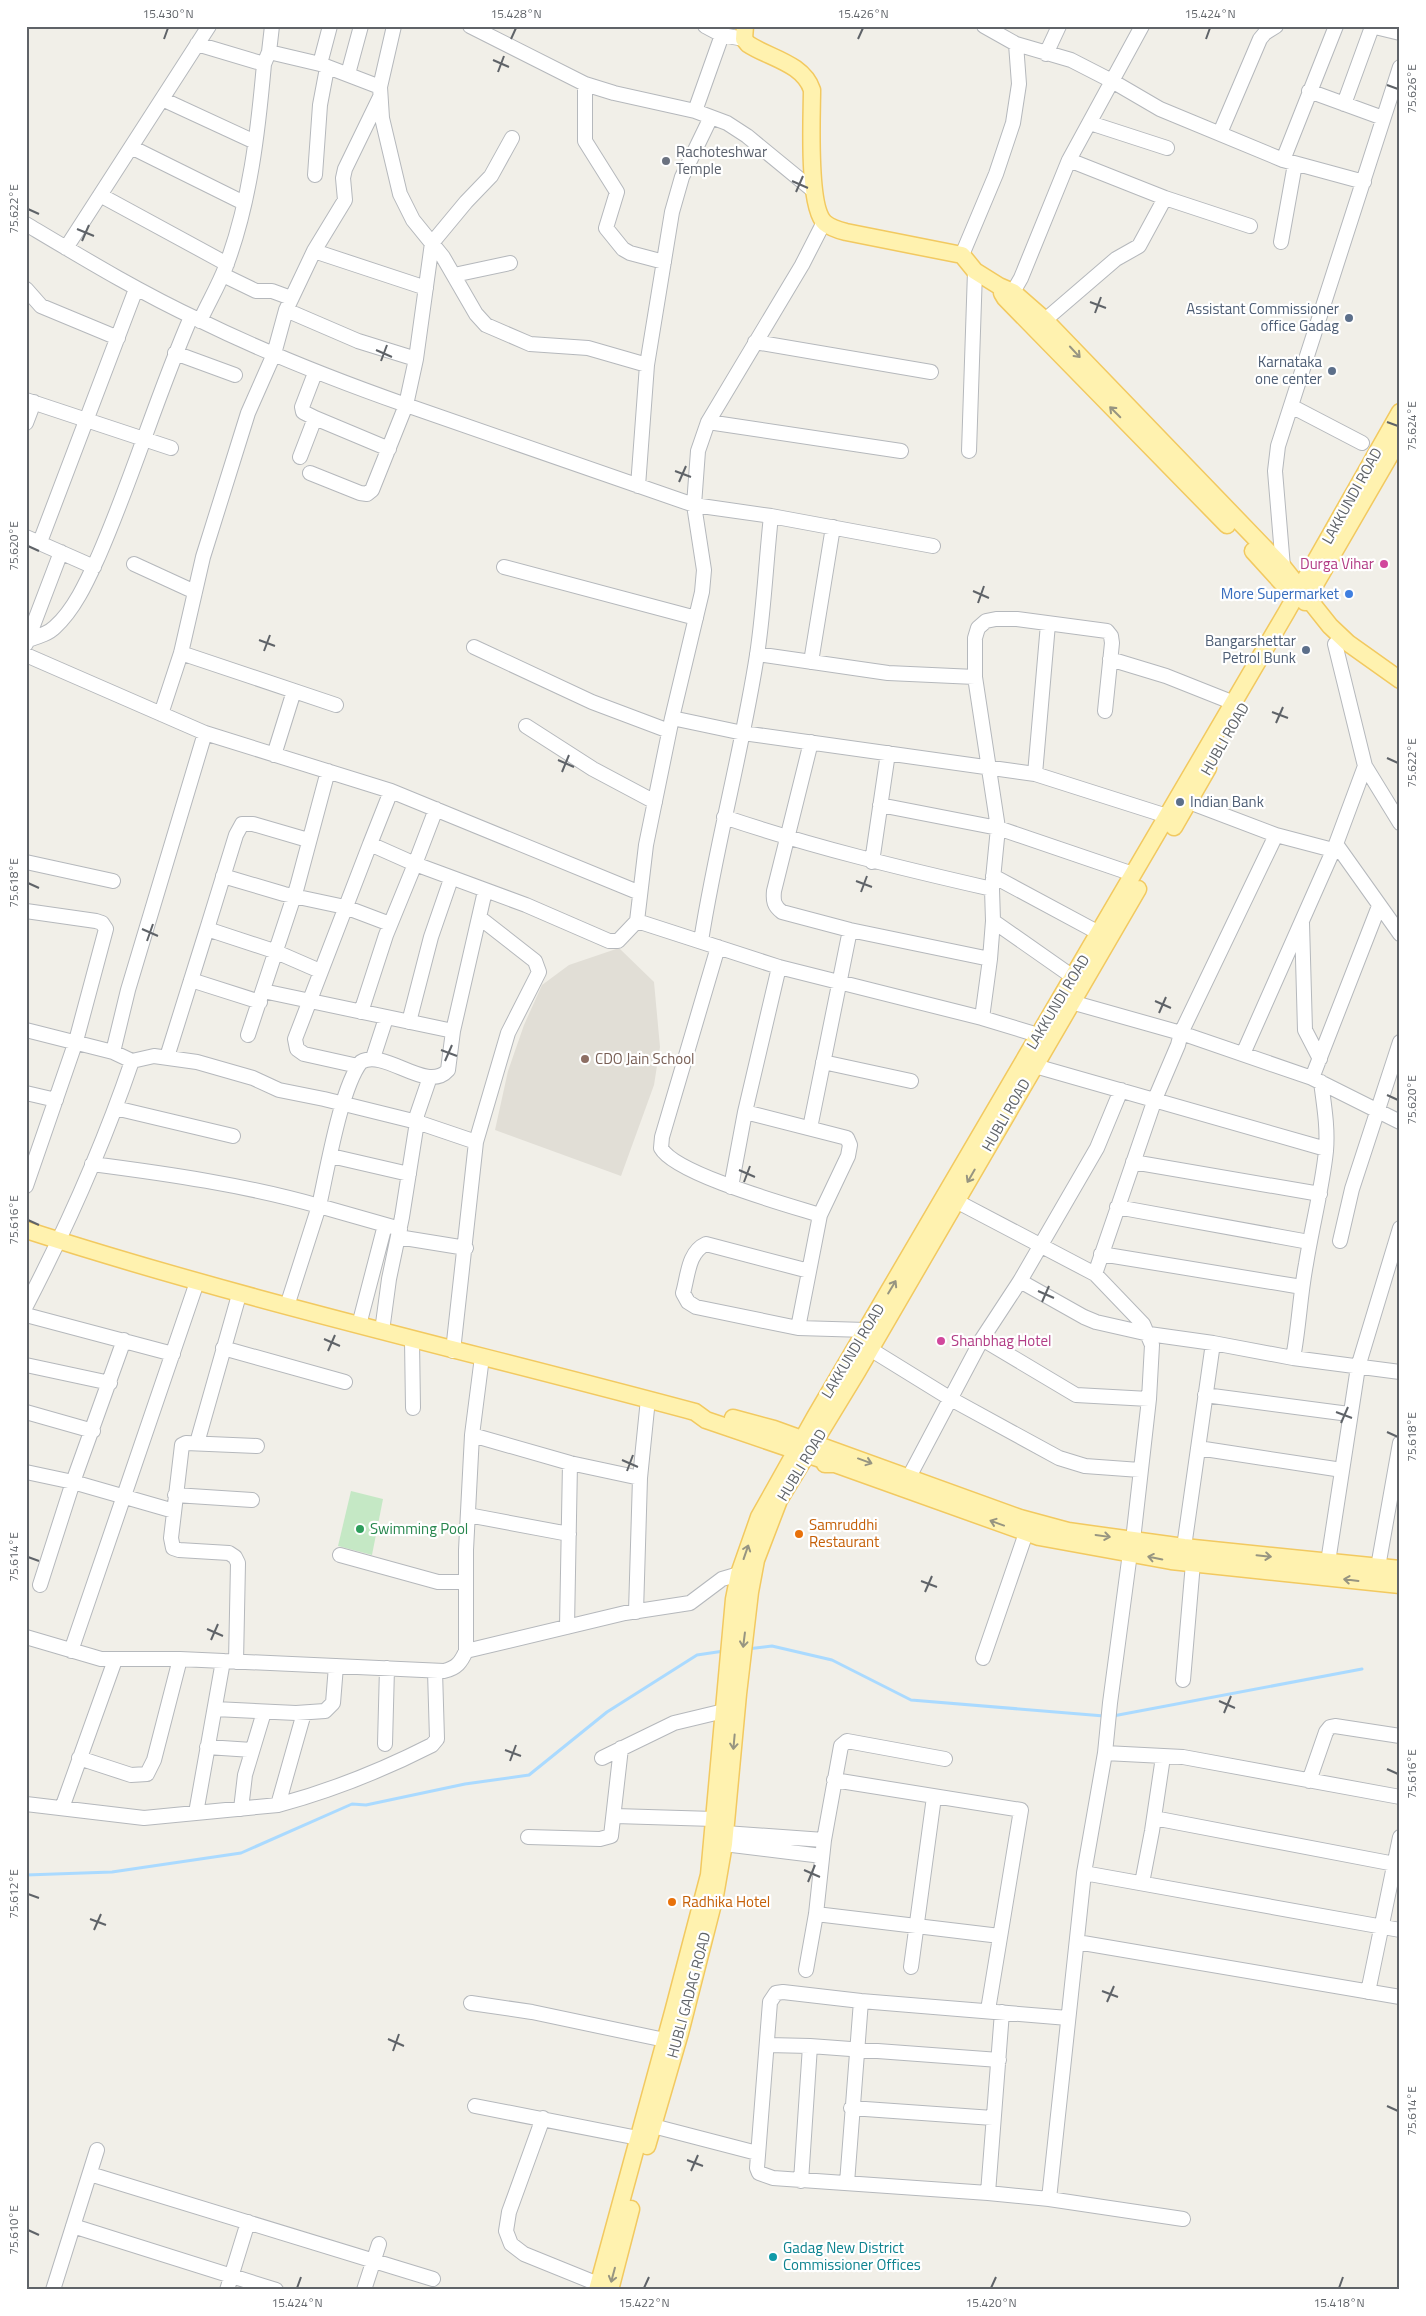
<svg xmlns="http://www.w3.org/2000/svg" width="1426" height="2316" font-family="'Titillium Web',sans-serif">
<style>
.education{fill:#e1ded6}
.garden{fill:#c5e8c5}
.lines{fill:none;stroke-linecap:round;stroke-linejoin:round}
.stream{stroke:#aadaff;stroke-width:3}
.minor-casing{stroke:#b5b8bc;stroke-width:16}
.major-casing{stroke:#f2c960;stroke-width:19}
.minor{stroke:#fff;stroke-width:14}
.major{stroke:#fff2af;stroke-width:16}
.oneway{stroke:#979581}
.ticks{fill:none;stroke:#5f6368;stroke-width:2}
.worship-dot{fill:#6b7280;stroke:#fff;stroke-width:2}
.service-dot{fill:#5c6f8a;stroke:#fff;stroke-width:2}
.hotel-dot{fill:#d1479c;stroke:#fff;stroke-width:2}
.shop-dot{fill:#3f7fe0;stroke:#fff;stroke-width:2}
.education-dot{fill:#8d6e63;stroke:#fff;stroke-width:2}
.leisure-dot{fill:#2e9e5b;stroke:#fff;stroke-width:2}
.food-dot{fill:#e8710a;stroke:#fff;stroke-width:2}
.culture-dot{fill:#0f9aa8;stroke:#fff;stroke-width:2}
.labels{text-anchor:middle;stroke-width:4.5;stroke-linejoin:round;paint-order:stroke}
.worship-label{font-size:15px;fill:#5b616d;stroke:#fff;text-anchor:start}
.service-label{font-size:15px;fill:#4e5e75;stroke:#fff;text-anchor:end}
.street-label{font-size:15px;fill:#5f6368;stroke:#fff}
.hotel-label{font-size:15px;fill:#b23c85;stroke:#fff;text-anchor:end}
.shop-label{font-size:15px;fill:#366cbe;stroke:#fff;text-anchor:end}
.education-label{font-size:15px;fill:#785e54;stroke:#fff;text-anchor:start}
.food-label{font-size:15px;fill:#c56008;stroke:#fff;text-anchor:start}
.leisure-label{font-size:15px;fill:#27864d;stroke:#fff;text-anchor:start}
.culture-label{font-size:15px;fill:#0d838f;stroke:#fff;text-anchor:start}
.neatline{fill:none;stroke:#5f6368;stroke-width:2}
.ticks-label{font-size:12px;text-anchor:middle;fill:#5f6368}
</style>
<rect width="100%" height="100%" fill="#f1efe8"/>
<!-- education -->
<path class="education" d="M 619,948 L 654,982 L 660,1047 L 654,1085 L 621,1176 L 495,1130 L 508,1071 L 524,1025 L 542,985 L 569,965 Z"/>
<!-- garden -->
<path class="garden" d="M 351,1491 L 383,1499 L 372,1555 L 338,1546 Z"/>
<g class="lines">
<!-- stream -->
<path class="stream" d="M 747,1649 L 772,1646 L 832,1660 L 911,1700 L 1104,1716
M 1113,1716 L 1362,1669
M 26,1875 L 112,1872 L 241,1853 L 352,1804 L 366,1805 L 465,1784 L 529,1775 L 607,1712 L 697,1655 L 724,1651"/>
<!-- minor casing -->
<g class="minor-casing">
<path id="minor" d="M 394,26 L 380,87 L 382,118 L 400,194 L 413,220 L 443,257 L 476,314 L 486,325 L 530,344 L 588,348 L 647,365
M 470,26 L 585,84 L 614,93 L 695,111 L 727,123 L 747,136 L 814,191
M 705,26 L 722,35 L 744,39
M 1371,26 L 1400,33
M 197,44 L 264,64
M 1016,44 L 1071,60 L 1112,81 L 1160,109 L 1283,160 L 1364,182
M 269,52 L 320,64 L 380,87
M 1046,54 L 1059,26
M 320,64 L 330,26
M 348,74 L 361,26
M 585,84 L 585,141 L 617,192 L 606,228 L 623,249 L 630,253 L 664,262
M 1309,91 L 1383,118
M 162,99 L 255,142
M 1344,104 L 1372,27
M 695,111 L 722,35
M 1090,123 L 1167,148
M 1220,133 L 1260,39 L 1265,33 L 1276,26
M 131,147 L 244,203
M 1069,160 L 1165,198 L 1250,226
M 1283,160 L 1336,26
M 315,175 L 320,105 L 327,68
M 100,195 L 227,264
M 26,224 C 83,258 139,292 199,320 C 266,353 335,380 406,405 L 416,359 L 432,243 L 466,202 L 491,176 L 512,138
M 1281,242 L 1295,164
M 66,248 L 209,26
M 314,251 L 426,288
M 962,255 L 996,174 L 1013,123 L 1019,84 L 1016,44 L 984,26
M 223,275 L 256,291 L 272,291 L 291,298
M 454,275 L 510,263
M 26,289 L 41,306 L 118,338
M 1013,292 L 1021,278 L 1069,160 L 1142,26
M 286,310 L 358,341 L 416,359
M 1045,320 L 1116,259 L 1139,246 L 1165,198
M 200,321 C 208,303 219,285 226,266 C 250,202 258,132 264,64 L 269,52 L 272,26
M 755,342 L 931,372
M 175,353 L 235,375
M 26,400 L 171,448
M 1291,406 L 1362,443
M 315,418 L 389,449
M 708,422 L 901,451
M 26,423 L 34,402
M 969,451 L 975,271
M 300,457 L 315,418 L 303,412 L 302,407 L 315,373
M 310,473 L 360,493 L 367,494 L 372,490 L 406,405 L 694,505 L 771,516 L 933,546
M 638,486 L 647,365 L 672,212 L 682,177 L 711,117
M 26,537 L 94,567
M 40,542 L 136,289
M 134,564 L 195,592
M 504,567 L 696,618
M 1283,567 L 1275,471 L 1278,446 L 1400,67
M 28,640 C 37,637 48,634 55,627 C 75,609 88,579 99,555 C 133,477 157,395 191,317
M 26,644 L 61,552
M 1335,644 L 1365,766 L 1400,823
M 474,647 L 592,702 L 669,731
M 181,653 L 336,705
M 757,654 L 888,673 L 975,677
M 26,655 L 205,733 L 391,791 L 640,893
M 1110,659 L 1166,676 L 1234,703
M 811,662 L 833,527
M 161,714 L 181,653 L 203,557 L 248,413 L 274,354 L 286,310 L 314,251 L 345,200 L 343,178 L 345,169 L 380,97
M 672,718 L 743,733 L 1035,774 L 1167,816
M 526,726 L 593,769 L 655,802
M 811,742 L 774,891 C 773,901 774,906 782,912 L 850,930 L 990,959
M 274,755 L 294,691
M 1035,774 L 1048,624
M 1189,802 L 1276,835 L 1333,850
M 880,805 L 998,828 L 1133,874
M 724,817 C 813,847 900,868 992,889
M 308,840 L 253,824 L 242,824 L 236,835 L 207,929 L 274,951 L 320,971
M 370,844 L 391,791
M 1336,844 L 1400,934
M 26,862 L 113,881
M 872,862 L 888,753
M 223,876 L 284,894 L 345,907 L 390,924
M 993,876 L 1099,933
M 26,911 L 96,921 L 102,923 L 106,929 L 76,1041 L 26,1186
M 637,921 L 779,967 L 982,1018 L 1038,1035
M 993,921 L 1073,977
M 1302,923 L 1305,1030 L 1320,1059
M 701,941 C 716,845 742,751 757,655 C 764,609 766,562 771,516
M 718,947 L 662,1137 L 661,1148 C 675,1174 788,1205 820,1215 L 798,1328
M 191,980 L 260,1002
M 263,991 L 453,1031
M 1071,1002 L 1181,1033 L 1312,1078 L 1400,1122
M 361,1012 L 386,935 L 415,864 L 526,905 L 609,941 L 618,941 L 637,921 L 646,845 L 672,718 L 702,592 L 704,570 L 694,505 L 698,451 L 708,422 L 802,265 L 824,222
M 982,1018 L 990,959 L 993,921 L 992,889 L 998,828 L 975,677 L 975,638 L 978,628 L 986,621 L 996,619 L 1017,619 L 1107,631 L 1111,636 L 1112,643 L 1105,711
M 409,1022 L 431,937 L 451,879
M 26,1030 L 113,1052 L 132,1061
M 248,1035 L 297,887 L 328,771
M 113,1052 L 128,990 L 205,733
M 1243,1054 L 1336,844 L 1365,766
M 167,1057 L 207,929
M 373,1058 L 386,1018
M 823,1062 L 911,1081
M 358,1066 L 304,1054 L 297,1049 L 295,1039 L 370,844 L 415,864 L 436,809
M 1035,1066 L 1326,1149
M 430,1077 L 417,1115 L 417,1122 L 476,1142
M 1312,1078 L 1379,906
M 26,1093 L 56,1100
M 115,1108 L 233,1136
M 745,1112 L 847,1138 L 850,1145 L 848,1156 L 820,1215
M 810,1128 L 850,930
M 331,1156 L 409,1174
M 1133,1162 L 1320,1194
M 92,1164 C 169,1174 245,1185 319,1206 C 327,1171 341,1087 361,1062 C 385,1048 427,1094 448,1070 L 453,1031 L 485,891
M 731,1187 L 745,1112 L 779,967
M 956,1201 L 1095,1274
M 1117,1207 L 1309,1242
M 398,1237 L 466,1248
M 1340,1241 L 1352,1189 L 1400,1042
M 1101,1254 L 1302,1287
M 809,1271 L 706,1244 C 688,1252 688,1276 683,1293 L 688,1302 L 696,1307 L 798,1328 L 866,1330
M 1020,1281 L 1084,1317 L 1096,1322 L 1149,1334 L 1213,1343 L 1293,1358 L 1400,1372
M 26,1306 C 67,1227 103,1146 132,1061 L 154,1056 L 197,1062 L 253,1078 L 279,1090 L 324,1099 L 417,1122 L 402,1217 L 389,1279 L 382,1331
M 287,1306 L 319,1206 L 400,1229
M 26,1315 L 173,1354
M 359,1325 L 385,1225
M 982,1339 L 1076,1395 L 1149,1399
M 412,1340 L 413,1408
M 223,1348 L 345,1382
M 870,1349 L 951,1399 L 1059,1458 L 1085,1466 L 1140,1470
M 453,1351 L 476,1142 L 508,1033 L 539,972 L 535,961 L 480,918
M 1293,1358 C 1299,1327 1300,1295 1306,1264 C 1312,1226 1322,1189 1326,1151 C 1328,1128 1324,1105 1321,1082
M 26,1365 L 110,1383
M 1205,1395 L 1349,1414
M 26,1412 L 93,1431
M 472,1435 L 570,1463 L 640,1478
M 197,1443 L 239,1295
M 1198,1448 L 1342,1470
M 26,1472 L 73,1482 L 174,1511
M 909,1477 L 982,1339 L 1020,1281 L 1097,1148 L 1121,1090
M 175,1495 L 252,1500
M 468,1515 L 569,1534
M 1133,1540 L 1149,1399 L 1152,1345 L 1143,1324 L 1095,1274 L 1155,1099 L 1178,1045 L 1181,1033 L 1276,835
M 1184,1547 L 1213,1343
M 340,1555 L 438,1582 L 466,1582
M 1328,1562 L 1358,1367 L 1400,1228
M 1378,1567 L 1400,1443
M 40,1585 L 73,1482 L 124,1340
M 636,1612 L 640,1478 L 648,1399
M 567,1627 L 570,1463
M 26,1637 L 101,1659 L 180,1659 L 444,1671 C 457,1668 461,1662 466,1651 L 466,1550 L 472,1435 L 482,1357
M 71,1651 L 197,1282
M 466,1651 L 625,1613 L 690,1603 L 722,1579 L 739,1574
M 983,1658 L 1026,1533
M 236,1662 L 238,1563 L 235,1557 L 229,1553 L 179,1550 L 173,1548 L 171,1538 L 182,1445 L 186,1443 L 257,1446
M 1183,1680 L 1193,1563
M 215,1709 L 296,1713 L 325,1711 L 333,1703 L 336,1666
M 385,1744 L 387,1668
M 207,1747 L 252,1750
M 1105,1753 L 1183,1757 L 1400,1797
M 79,1758 L 131,1775 L 147,1774 L 154,1760 L 180,1659
M 602,1758 L 674,1723 L 724,1711
M 834,1780 L 1021,1810 L 988,2010
M 1309,1781 L 1326,1732 L 1330,1727 L 1335,1726 L 1400,1736
M 26,1804 L 144,1818 L 278,1805 C 330,1791 383,1770 432,1745 L 437,1739 L 435,1671
M 278,1805 L 304,1713
M 62,1808 L 115,1660
M 241,1809 L 245,1775 L 264,1712
M 196,1813 L 223,1661
M 615,1816 L 714,1819
M 1154,1818 L 1400,1865
M 725,1833 L 824,1840
M 528,1837 L 600,1839 L 611,1836 L 621,1748
M 724,1844 L 822,1856
M 1084,1873 L 1400,1930
M 1142,1883 L 1152,1831 L 1163,1757
M 816,1914 L 1000,1936
M 1077,1942 L 1400,1997
M 911,1967 L 934,1797
M 806,1970 L 816,1914 L 824,1840 L 841,1746 L 847,1741 L 945,1759
M 1368,1992 L 1400,1837
M 471,2003 L 532,2012 L 665,2040
M 1068,2018 L 861,2001 L 783,1992 L 776,1993 L 770,2002 L 757,2168 L 759,2173 L 773,2178 L 988,2193 L 1049,2199 L 1183,2219
M 768,2045 L 810,2046 L 999,2060
M 475,2106 L 638,2138
M 851,2108 L 993,2118
M 543,2118 L 509,2212 L 506,2231 L 511,2244 L 524,2254 L 598,2284
M 653,2126 L 757,2153
M 90,2174 L 433,2279
M 801,2181 L 810,2046
M 847,2183 L 861,2001
M 988,2193 L 1002,2012
M 1049,2199 L 1084,1873 L 1105,1753 L 1110,1703 L 1130,1553
M 73,2226 L 276,2290
M 53,2290 L 97,2150
M 227,2290 L 248,2222
M 364,2290 L 379,2244"/>
</g>
<!-- major casing -->
<g class="major-casing">
<path id="major" d="M 745,26 L 744,39 L 748,44 C 769,58 803,63 812,90 C 812,115 807,207 825,223 C 831,228 838,230 846,232 L 962,255 L 975,271 L 999,286 L 1013,292 L 1045,320 L 1283,567 L 1330,626 L 1348,643 L 1400,680
M 1002,293 L 1005,298 L 1227,525
M 1253,551 L 1292,594
M 1305,602 L 1400,438
M 1174,827 L 1208,768
M 26,1230 C 246,1301 472,1352 695,1412 L 706,1420 L 835,1464
M 733,1418 L 774,1429 L 1020,1518 L 1068,1531 L 1184,1547 L 1400,1569
M 825,1464 L 835,1464 L 1039,1537 L 1171,1561 L 1400,1585
M 647,2146 L 680,2033 L 715,1896 L 724,1844 L 738,1694 L 750,1592 L 756,1560 L 779,1500 L 857,1372 L 1138,889
M 597,2290 L 673,2012 L 709,1875 L 734,1599 L 739,1574 L 759,1517 L 815,1417 L 1286,613 L 1400,412
M 610,2290 L 631,2209"/>
</g>
<!-- minor -->
<use href="#minor" class="minor"/>
<!-- major -->
<use href="#major" class="major"/>
</g>
<!-- one-way arrows -->
<defs><path id="oneway-shaft" d="M-6 0H5M1.5-3L5.5 0L1.5 3" fill="none" stroke-width="1.6" stroke-linecap="round" stroke-linejoin="round" transform="scale(1.25)"/></defs>
<g class="oneway">
<use href="#oneway-shaft" transform="translate(1075 352) rotate(47)"/>
<use href="#oneway-shaft" transform="translate(1115 412) rotate(-135)"/>
<use href="#oneway-shaft" transform="translate(971 1176) rotate(120)"/>
<use href="#oneway-shaft" transform="translate(892 1287) rotate(-59)"/>
<use href="#oneway-shaft" transform="translate(865 1461) rotate(20)"/>
<use href="#oneway-shaft" transform="translate(997 1523) rotate(-160)"/>
<use href="#oneway-shaft" transform="translate(1103 1536) rotate(8)"/>
<use href="#oneway-shaft" transform="translate(746 1552) rotate(-71)"/>
<use href="#oneway-shaft" transform="translate(1264 1556) rotate(6)"/>
<use href="#oneway-shaft" transform="translate(1155 1558) rotate(-169)"/>
<use href="#oneway-shaft" transform="translate(1351 1580) rotate(-173)"/>
<use href="#oneway-shaft" transform="translate(744 1640) rotate(97)"/>
<use href="#oneway-shaft" transform="translate(734 1742) rotate(95)"/>
<use href="#oneway-shaft" transform="translate(613 2275) rotate(105)"/>
</g>
<!-- ticks -->
<path class="ticks" d="M 164,39 L 168,28M 511,39 L 516,28M 858,39 L 863,28M 1206,39 L 1210,28M 493,60 L 509,67M 498,72 L 504,56M 1387,85 L 1398,89M 792,181 L 808,188M 796,192 L 803,176M 28,209 L 39,214M 77,229 L 94,236M 82,241 L 89,225M 1090,302 L 1106,308M 1095,313 L 1101,297M 376,350 L 392,357M 381,361 L 387,345M 1387,422 L 1398,426M 675,471 L 691,477M 679,482 L 686,466M 28,546 L 39,551M 973,591 L 989,598M 978,603 L 984,586M 259,640 L 275,646M 264,651 L 270,635M 1272,712 L 1288,718M 1276,723 L 1283,707M 1387,758 L 1398,763M 558,760 L 574,767M 562,772 L 569,755M 856,881 L 872,887M 28,883 L 39,888M 861,892 L 867,876M 142,929 L 158,936M 147,941 L 153,924M 1155,1001 L 1171,1008M 1159,1013 L 1166,997M 441,1050 L 457,1056M 445,1061 L 452,1045M 1387,1095 L 1398,1100M 739,1170 L 755,1177M 744,1182 L 750,1166M 28,1220 L 39,1225M 1038,1291 L 1054,1298M 1042,1302 L 1049,1286M 324,1339 L 340,1346M 328,1351 L 335,1335M 1336,1412 L 1352,1418M 1341,1423 L 1348,1407M 1387,1432 L 1398,1437M 622,1460 L 638,1467M 627,1471 L 633,1455M 28,1557 L 39,1561M 921,1581 L 937,1587M 925,1592 L 932,1576M 207,1629 L 223,1636M 211,1640 L 218,1624M 1219,1701 L 1235,1708M 1224,1713 L 1231,1696M 505,1750 L 521,1756M 510,1761 L 516,1745M 1387,1769 L 1398,1774M 804,1870 L 820,1877M 808,1882 L 815,1865M 28,1894 L 39,1898M 90,1919 L 106,1925M 94,1930 L 101,1914M 1102,1991 L 1118,1997M 1107,2002 L 1114,1986M 388,2039 L 404,2046M 393,2051 L 399,2034M 1387,2106 L 1398,2111M 687,2160 L 703,2166M 691,2171 L 698,2155M 28,2230 L 39,2235M 297,2288 L 301,2277M 644,2288 L 649,2277M 991,2288 L 996,2277M 1339,2288 L 1343,2277"/>
<!-- markers -->
<circle class="worship-dot" cx="666" cy="161" r="5"/>
<g class="service-dot">
<circle cx="1349" cy="318" r="5"/>
<circle cx="1332" cy="371" r="5"/>
<circle cx="1306" cy="650" r="5"/>
<circle cx="1180" cy="802" r="5"/>
</g>
<g class="hotel-dot">
<circle cx="1384" cy="564" r="5"/>
<circle cx="941" cy="1341" r="5"/>
</g>
<circle class="shop-dot" cx="1349" cy="594" r="5"/>
<circle class="education-dot" cx="585" cy="1059" r="5"/>
<circle class="leisure-dot" cx="360" cy="1529" r="5"/>
<g class="food-dot">
<circle cx="799" cy="1534" r="5"/>
<circle cx="672" cy="1902" r="5"/>
</g>
<circle class="culture-dot" cx="773" cy="2257" r="5"/>
<g class="labels">
<!-- worship labels -->
<g class="worship-label">
<text x="676" y="157">Rachoteshwar<tspan x="676" dy="17">Temple</tspan></text>
</g>
<!-- service labels -->
<g class="service-label">
<text x="1339" y="314">Assistant Commissioner<tspan x="1339" dy="17">office Gadag</tspan></text>
<text x="1322" y="367">Karnataka<tspan x="1322" dy="17">one center</tspan></text>
<text x="1296" y="646">Bangarshettar<tspan x="1296" dy="17">Petrol Bunk</tspan></text>
<text x="1190" y="807" text-anchor="start">Indian Bank</text>
</g>
<!-- street labels -->
<g class="street-label">
<text transform="translate(1352 496) rotate(-61)" y="5">LAKKUNDI ROAD</text>
<text transform="translate(1225 739) rotate(-60)" y="5">HUBLI ROAD</text>
<text transform="translate(1058 1002) rotate(-59)" y="5">LAKKUNDI ROAD</text>
<text transform="translate(1006 1115) rotate(-60)" y="5">HUBLI ROAD</text>
<text transform="translate(853 1351) rotate(-59)" y="5">LAKKUNDI ROAD</text>
<text transform="translate(802 1465) rotate(-59)" y="5">HUBLI ROAD</text>
<text transform="translate(689 1995) rotate(-75)" y="5">HUBLI GADAG ROAD</text>
</g>
<!-- hotel labels -->
<g class="hotel-label">
<text x="1374" y="569">Durga Vihar</text>
<text x="951" y="1346" text-anchor="start">Shanbhag Hotel</text>
</g>
<!-- shop labels -->
<g class="shop-label">
<text x="1339" y="599">More Supermarket</text>
</g>
<!-- education labels -->
<g class="education-label">
<text x="595" y="1064">CDO Jain School</text>
</g>
<!-- food labels -->
<g class="food-label">
<text x="809" y="1530">Samruddhi<tspan x="809" dy="17">Restaurant</tspan></text>
<text x="682" y="1907">Radhika Hotel</text>
</g>
<!-- leisure labels -->
<g class="leisure-label">
<text x="370" y="1534">Swimming Pool</text>
</g>
<!-- culture labels -->
<g class="culture-label">
<text x="783" y="2253">Gadag New District<tspan x="783" dy="17">Commissioner Offices</tspan></text>
</g>
</g>
<!-- border -->
<rect width="1426" height="2316" fill="none" stroke="#ffffff" stroke-width="55"/>
<rect x="28" y="28" width="1370" height="2260" class="neatline"/>
<g class="ticks-label">
<text x="168" y="18">15.430°N</text>
<text x="516" y="18">15.428°N</text>
<text x="863" y="18">15.426°N</text>
<text x="1210" y="18">15.424°N</text>
<text transform="translate(1412 89) rotate(-90)" y="4">75.626°E</text>
<text transform="translate(14 209) rotate(-90)" y="4">75.622°E</text>
<text transform="translate(1412 426) rotate(-90)" y="4">75.624°E</text>
<text transform="translate(14 546) rotate(-90)" y="4">75.620°E</text>
<text transform="translate(1412 763) rotate(-90)" y="4">75.622°E</text>
<text transform="translate(14 883) rotate(-90)" y="4">75.618°E</text>
<text transform="translate(1412 1100) rotate(-90)" y="4">75.620°E</text>
<text transform="translate(14 1220) rotate(-90)" y="4">75.616°E</text>
<text transform="translate(1412 1437) rotate(-90)" y="4">75.618°E</text>
<text transform="translate(14 1557) rotate(-90)" y="4">75.614°E</text>
<text transform="translate(1412 1774) rotate(-90)" y="4">75.616°E</text>
<text transform="translate(14 1894) rotate(-90)" y="4">75.612°E</text>
<text transform="translate(1412 2111) rotate(-90)" y="4">75.614°E</text>
<text transform="translate(14 2230) rotate(-90)" y="4">75.610°E</text>
<text x="297" y="2307">15.424°N</text>
<text x="644" y="2307">15.422°N</text>
<text x="991" y="2307">15.420°N</text>
<text x="1339" y="2307">15.418°N</text>
</g>
</svg>
